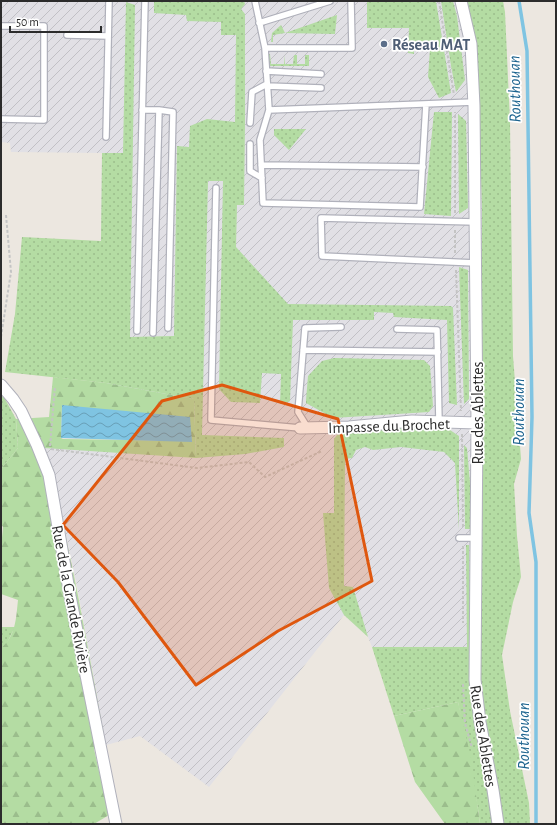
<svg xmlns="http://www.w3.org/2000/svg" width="557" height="825" font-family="'Alegreya Sans',sans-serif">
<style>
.industrial{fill:url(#industrial-furrows)}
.grass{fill:url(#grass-dots)}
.forest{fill:url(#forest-firs);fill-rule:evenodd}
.water{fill:url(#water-waves)}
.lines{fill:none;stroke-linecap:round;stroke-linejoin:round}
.stream{stroke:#7fc4e2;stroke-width:3.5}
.service-casing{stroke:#b0b1bb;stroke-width:8}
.minor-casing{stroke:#b0b1bb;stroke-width:13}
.path{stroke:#c4c4c4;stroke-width:2;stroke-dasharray:3 2;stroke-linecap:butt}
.service{stroke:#fff;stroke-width:5.5}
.minor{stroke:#fff;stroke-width:11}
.marked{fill:#df570e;fill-opacity:0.2;stroke:#df570e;stroke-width:3;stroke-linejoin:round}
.service-dot{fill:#5c6f8a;stroke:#fff;stroke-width:1.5}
.labels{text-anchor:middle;stroke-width:3.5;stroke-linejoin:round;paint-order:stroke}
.service-label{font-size:16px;font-weight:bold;fill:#4e5e75;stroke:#fff;text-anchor:start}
.street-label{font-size:16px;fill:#2c2c2c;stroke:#fff}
.water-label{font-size:17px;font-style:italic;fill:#1d648f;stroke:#fff}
</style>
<defs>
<pattern id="industrial-furrows" width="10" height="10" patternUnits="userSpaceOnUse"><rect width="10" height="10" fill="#e1e0e5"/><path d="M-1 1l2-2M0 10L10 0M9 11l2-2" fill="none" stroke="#c1c0c5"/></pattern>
<pattern id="grass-dots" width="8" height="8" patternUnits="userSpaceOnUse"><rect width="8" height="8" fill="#b4dca3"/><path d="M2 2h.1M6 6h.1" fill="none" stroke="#9bbd8c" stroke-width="1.8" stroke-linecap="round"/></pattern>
<pattern id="forest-firs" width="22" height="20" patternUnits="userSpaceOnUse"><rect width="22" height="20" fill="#b4dca3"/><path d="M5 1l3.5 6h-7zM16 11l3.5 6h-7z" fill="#9bbd8c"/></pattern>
<pattern id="water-waves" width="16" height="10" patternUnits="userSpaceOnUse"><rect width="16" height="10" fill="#7fc4e2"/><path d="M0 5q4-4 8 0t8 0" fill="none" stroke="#689fb7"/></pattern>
</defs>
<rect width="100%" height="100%" fill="#ece7e0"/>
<!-- industrial -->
<path class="industrial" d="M 1,1 L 467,1 L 477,63 L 482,208 L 482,558 L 481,649 L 459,647 L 372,647 L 368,637 L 344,615 L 209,787 L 140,736 L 106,745 L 77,586 L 59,502 L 44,447 L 195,458 L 106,383 L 100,302 L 102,153 L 11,152 L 10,143 L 1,142 Z"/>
<!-- grass -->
<path class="grass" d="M 174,1 L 244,1 L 245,4 L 241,9 L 245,14 L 245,123 L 244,205 L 237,205 L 236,247 L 288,304 L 451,306 L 453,308 L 457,405 L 449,403 L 447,320 L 394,317 L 393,313 L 374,312 L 374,320 L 293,320 L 290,401 L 284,404 L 280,404 L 281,374 L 262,373 L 260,403 L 231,402 L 219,389 L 223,181 L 208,181 L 202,435 L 284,438 L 284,447 L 245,454 L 196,458 L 194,399 L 106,383 L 5,372 L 15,314 L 22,237 L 101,241 L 102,153 L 123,153 L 126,2 L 135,5 L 130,337 L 174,336 L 177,146 L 189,147 L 190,126 L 207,119 L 235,122 L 236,35 L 221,35 L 221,22 L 187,21 L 186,15 L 154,13 L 154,2 Z
M 367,1 L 436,1 L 451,93 L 439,98 L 428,77 L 430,49 L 424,49 L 424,44 L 414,44 L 414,54 L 408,53 L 409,28 L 367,28 Z
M 441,1 L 453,1 L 457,16 L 465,80 L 456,92 L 451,66 Z
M 467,1 L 503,1 L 505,12 L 510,122 L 513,356 L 521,459 L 514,484 L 517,536 L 521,577 L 513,602 L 502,655 L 510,711 L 529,803 L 530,824 L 480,824 L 478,809 L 458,702 L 394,716 L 372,647 L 467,647 L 466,545 L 469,545 L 470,648 L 481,648 L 482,558 L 482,208 L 477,63 Z
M 337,15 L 335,34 L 285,33 L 273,35 L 273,42 L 271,42 L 272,33 L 281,25 L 285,33 Z
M 269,54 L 270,54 L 271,64 L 284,64 L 285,55 L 285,64 L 293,64 L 294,55 L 297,55 L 297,64 L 305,64 L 305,55 L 309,55 L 309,66 L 269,66 Z
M 434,112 L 452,112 L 451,216 L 424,214 Z
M 458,114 L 466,121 L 468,208 L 459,214 Z
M 274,129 L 306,129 L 289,150 L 274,135 Z
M 459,267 L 468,270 L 469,399 L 464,404 Z
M 334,358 L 424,360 L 430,366 L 433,406 L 429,412 L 333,418 L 306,403 L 306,400 L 308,376 L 322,361 Z
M 1,395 L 5,399 L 16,419 L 18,448 L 1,469 Z
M 410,426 L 444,426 L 459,436 L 459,530 L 455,463 L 444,452 L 401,447 L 373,450 L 365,447 L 356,450 L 352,458 L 345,459 L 344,586 L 353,587 L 368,637 L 344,615 L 329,588 L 323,513 L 334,513 L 334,439 L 337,435 L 370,427 Z
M 464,445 L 467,448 L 470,483 L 470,529 L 465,529 Z
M 1,627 L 15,627 L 7,643 L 1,648 Z"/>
<!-- forest -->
<path class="forest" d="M 53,377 L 106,383 L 194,399 L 196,458 L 44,448 C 71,545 87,646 106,745 L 94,749 L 109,815 L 94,824 L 1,824 L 1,648 C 16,636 16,618 18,600 L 1,594 L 1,548 L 3,527 L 1,524 L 1,469 L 18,448 L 16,419 L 49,417 ZM 62,405 L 192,441 L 63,439 L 61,438 Z
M 458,702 L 471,758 L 480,824 L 445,824 L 415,782 L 394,716 Z"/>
<!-- water -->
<path class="water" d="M 62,405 L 190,417 L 192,442 L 61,438 Z"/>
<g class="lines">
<!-- stream -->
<path class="stream" d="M 519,1 L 527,51 L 532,417 L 529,513 L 536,562 L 536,824"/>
<!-- service casing -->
<g class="service-casing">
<path id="service" d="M 255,1 L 265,48 L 352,48 L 351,1
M 259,23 L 330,1
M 1,26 L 44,26 L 44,120 L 1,119
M 67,35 L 108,36
M 265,48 L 269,110 L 474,102
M 266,71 L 321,74
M 267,86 L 321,88
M 142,110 L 159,110 L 153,333
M 159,110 L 173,112 L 168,328
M 269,110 L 260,140 L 263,203 L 420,207 L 426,104
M 250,123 L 252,92 L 267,84
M 106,137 L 109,1
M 250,144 L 250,171 L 262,178
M 261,165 L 423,167
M 216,188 L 211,420 L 300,428
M 475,222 L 321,218 L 322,256 L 475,263
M 397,329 L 437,330 L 439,422
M 137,331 L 145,1
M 303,350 L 438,352
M 308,428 L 298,412 L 305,328 L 341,327
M 459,538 L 476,538"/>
</g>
<!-- minor casing -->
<g class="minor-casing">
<path id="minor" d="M 461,1 L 471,44 L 474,106 L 477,423 L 475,680 L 480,722 L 493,790 L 498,824
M 1,385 L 13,399 L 21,411 L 37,445 L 49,475 L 70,596 L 116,824
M 300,428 L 349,427 L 412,421 L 477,423"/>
</g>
<!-- path -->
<path class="path" d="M 34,1 L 101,1
M 439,1 L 454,95
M 455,213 L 455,112
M 455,230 L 455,253
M 456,270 L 461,411
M 1,337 L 11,272 L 6,215
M 462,434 L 463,529
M 50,446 L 55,387
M 51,449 L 197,468 L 249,462 L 265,477 L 322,451
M 463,546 L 463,623
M 463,684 L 465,723 L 472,748"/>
<!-- service -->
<use href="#service" class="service"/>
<!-- minor -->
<use href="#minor" class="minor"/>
</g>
<!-- marked area -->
<path class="marked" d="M 222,385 L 338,419 L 372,581 L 278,631 L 196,685 L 118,582 L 63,525 L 162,401 Z"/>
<!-- markers -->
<circle class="service-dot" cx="384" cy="44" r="4"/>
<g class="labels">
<!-- service labels -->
<g class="service-label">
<text x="392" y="50">Réseau MAT</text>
</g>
<!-- street labels -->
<g class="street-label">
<text transform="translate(477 413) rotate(-90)" y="6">Rue des Ablettes</text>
<text transform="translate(389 425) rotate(-2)" y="6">Impasse du Brochet</text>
<text transform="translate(72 599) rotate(79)" y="6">Rue de la Grande Rivière</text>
<text transform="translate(484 736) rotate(81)" y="6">Rue des Ablettes</text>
</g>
<!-- water labels -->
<g class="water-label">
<text transform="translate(514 89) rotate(-91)" y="6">Routhouan</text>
<text transform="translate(518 412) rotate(-90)" y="6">Routhouan</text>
<text transform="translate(523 736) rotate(-90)" y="6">Routhouan</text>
</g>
</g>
<!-- border -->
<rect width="557" height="825" fill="none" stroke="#2c2c2c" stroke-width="4"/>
<!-- scale -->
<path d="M10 26v6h91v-6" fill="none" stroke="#2c2c2c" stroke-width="2"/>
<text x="16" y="26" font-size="12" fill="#2c2c2c" stroke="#ffffff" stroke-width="3" paint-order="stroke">50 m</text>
</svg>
